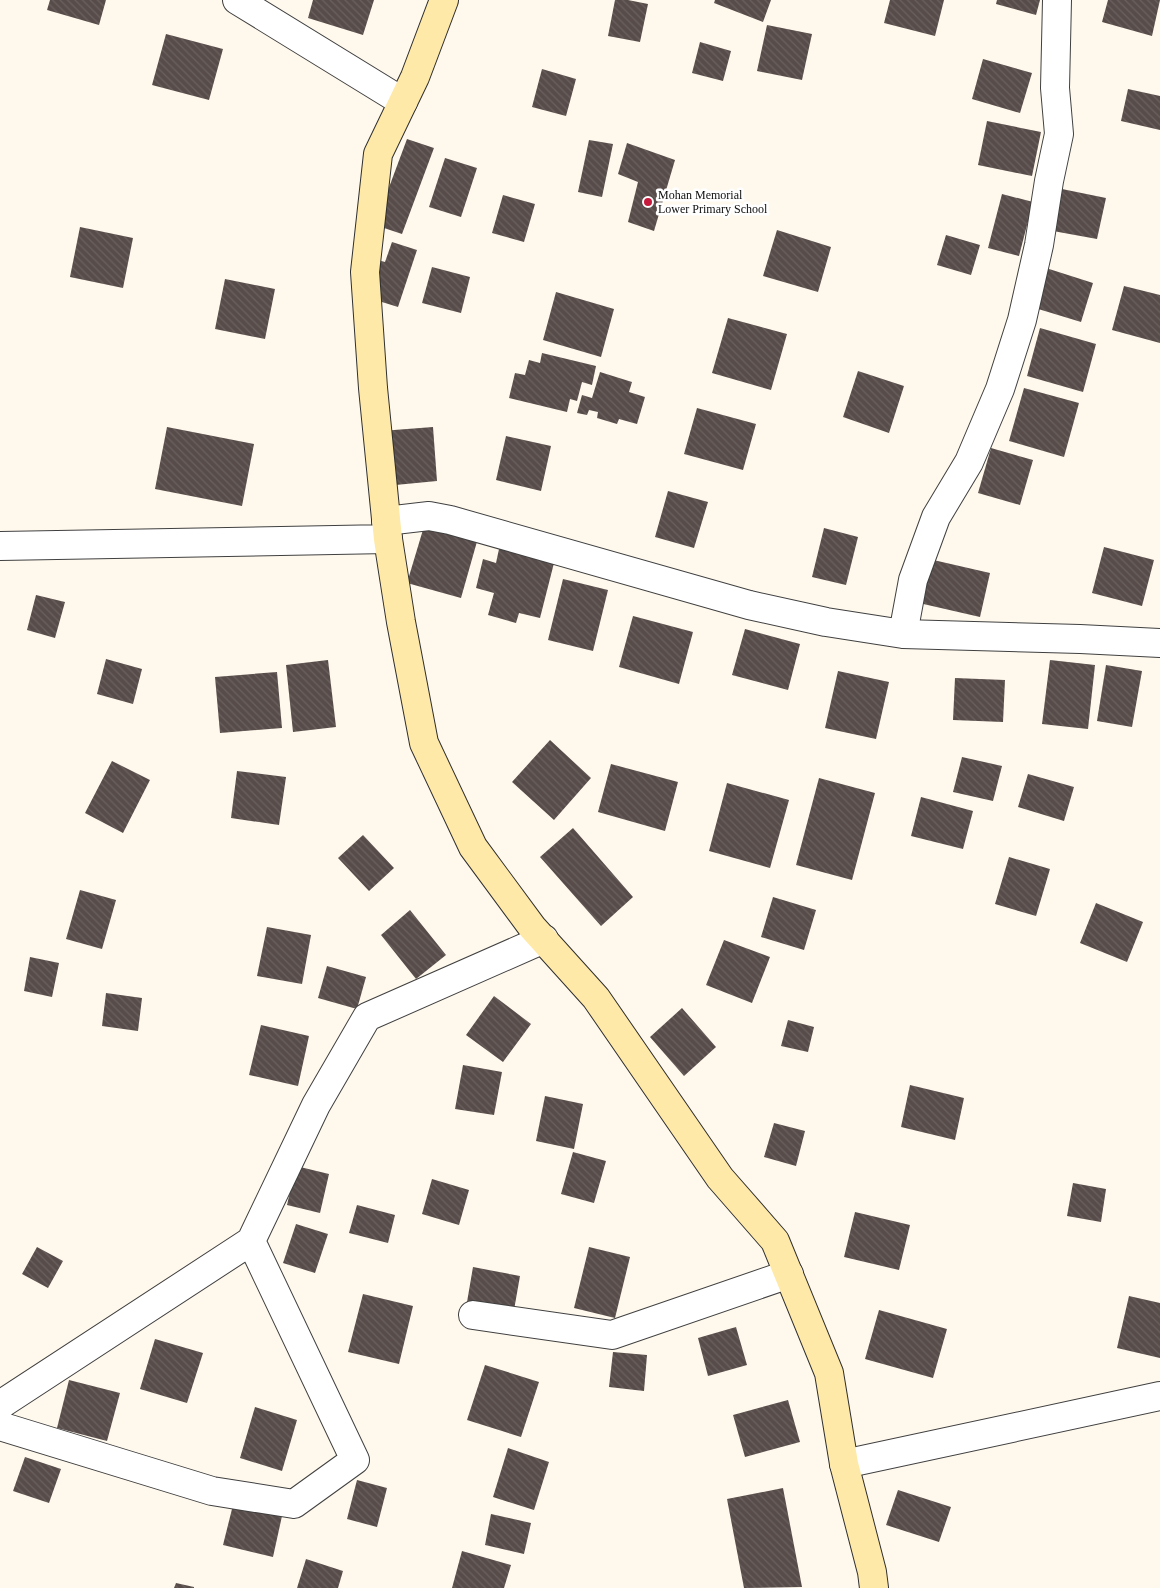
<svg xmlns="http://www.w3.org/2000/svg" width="1160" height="1588" font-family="Georgia,serif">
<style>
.building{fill:url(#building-back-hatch)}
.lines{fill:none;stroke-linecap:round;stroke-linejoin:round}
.street-casing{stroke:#404040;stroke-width:30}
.secondary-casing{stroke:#2f2f2f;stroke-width:30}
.street{stroke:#fff;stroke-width:28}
.secondary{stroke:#ffe9a8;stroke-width:28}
.poi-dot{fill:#c71b3d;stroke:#fff;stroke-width:2}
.labels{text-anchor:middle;stroke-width:5;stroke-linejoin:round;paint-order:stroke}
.poi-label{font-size:12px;fill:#0d0d0d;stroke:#fff;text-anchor:start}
</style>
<defs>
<pattern id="building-back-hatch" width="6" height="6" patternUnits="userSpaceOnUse" patternTransform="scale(1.25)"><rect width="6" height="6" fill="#574c49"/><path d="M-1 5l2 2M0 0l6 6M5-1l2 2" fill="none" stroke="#6a615f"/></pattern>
</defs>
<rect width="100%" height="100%" fill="#fff9ed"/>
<!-- building -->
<path class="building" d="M 50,0 L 106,0 L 99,25 L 47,10 Z
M 313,0 L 374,0 L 363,35 L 308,18 Z
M 615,0 L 628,0 L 648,4 L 640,42 L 608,36 Z
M 715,0 L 771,0 L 763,22 L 714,3 Z
M 890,0 L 944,0 L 935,36 L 884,23 Z
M 997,0 L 1040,0 L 1036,15 L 996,4 Z
M 1108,0 L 1160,0 L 1152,36 L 1102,22 Z
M 767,25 L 812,34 L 802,80 L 757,71 Z
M 166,34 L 223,49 L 209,100 L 152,85 Z
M 700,42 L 731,51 L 723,81 L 692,73 Z
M 983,59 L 1032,73 L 1020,113 L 972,99 Z
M 542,69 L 576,79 L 566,116 L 532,107 Z
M 1128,89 L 1160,96 L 1160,130 L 1121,121 Z
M 987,121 L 1041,132 L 1032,176 L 978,165 Z
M 407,139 L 434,148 L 402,234 L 375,225 Z
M 589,140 L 613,144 L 602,197 L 578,192 Z
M 627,143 L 675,160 L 654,231 L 628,222 L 638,182 L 618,174 Z
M 445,158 L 477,168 L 461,217 L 429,207 Z
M 1062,189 L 1106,198 L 1097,239 L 1053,231 Z
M 1002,194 L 1033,202 L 1019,256 L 988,248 Z
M 503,195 L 535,204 L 524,242 L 492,233 Z
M 80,227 L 133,238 L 123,288 L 70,277 Z
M 777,230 L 831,247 L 818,292 L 763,276 Z
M 946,235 L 980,245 L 971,275 L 937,265 Z
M 392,242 L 417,250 L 398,307 L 369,298 L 374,259 L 385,262 Z
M 432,267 L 470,277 L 461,313 L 422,303 Z
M 1046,268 L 1093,283 L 1081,322 L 1035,308 Z
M 225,279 L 275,289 L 265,339 L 215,329 Z
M 1124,286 L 1160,295 L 1160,343 L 1112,330 Z
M 556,292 L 614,309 L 601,357 L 543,340 Z
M 728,318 L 787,334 L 771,390 L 712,373 Z
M 1040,328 L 1096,344 L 1083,392 L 1027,376 Z
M 542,353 L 596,366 L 592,385 L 582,382 L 577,401 L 570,399 L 567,412 L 509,398 L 515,373 L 525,375 L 529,360 L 540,363 Z
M 858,371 L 904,386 L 889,433 L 843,417 Z
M 600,372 L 632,382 L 629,392 L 645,397 L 637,424 L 619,419 L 617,424 L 597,418 L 598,412 L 589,410 L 587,415 L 577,413 L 582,395 L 592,398 Z
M 1024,388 L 1079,403 L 1064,457 L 1009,441 Z
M 697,408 L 756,424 L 743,470 L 684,454 Z
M 167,427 L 254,444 L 242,506 L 155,489 Z
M 433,427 L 437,481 L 385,486 L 381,431 Z
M 506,436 L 551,446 L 541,491 L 496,480 Z
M 991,448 L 1033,460 L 1020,505 L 978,493 Z
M 668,491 L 708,502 L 694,548 L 655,537 Z
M 425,523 L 478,538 L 461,598 L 407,583 Z
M 824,528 L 858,537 L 846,585 L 812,577 Z
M 1104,547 L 1154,560 L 1142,606 L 1092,593 Z
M 499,549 L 554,563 L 540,618 L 519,613 L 516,623 L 488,615 L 494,593 L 476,588 L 483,559 L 496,563 Z
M 929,559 L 990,573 L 980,617 L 919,603 Z
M 563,579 L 608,590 L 593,651 L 548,640 Z
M 36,595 L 65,602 L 55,638 L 27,630 Z
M 633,616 L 693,632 L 679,684 L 619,667 Z
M 745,629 L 800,644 L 788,690 L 732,675 Z
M 106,659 L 142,669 L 133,704 L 97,694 Z
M 328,660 L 336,727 L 293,732 L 286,665 Z
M 1050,660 L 1095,665 L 1088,729 L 1042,724 Z
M 1106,665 L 1142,671 L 1132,727 L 1097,721 Z
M 838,671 L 889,682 L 876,739 L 825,728 Z
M 277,672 L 282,728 L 220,733 L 215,677 Z
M 955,678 L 1005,680 L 1003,722 L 953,720 Z
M 550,740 L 591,778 L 554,820 L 512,782 Z
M 962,757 L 1002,766 L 993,801 L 953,792 Z
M 112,761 L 150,780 L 123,833 L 85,813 Z
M 611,764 L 678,782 L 665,831 L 598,812 Z
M 237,771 L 286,777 L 279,825 L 231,818 Z
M 1028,774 L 1074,787 L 1064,821 L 1018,807 Z
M 819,778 L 875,793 L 852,880 L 796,865 Z
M 727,783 L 789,800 L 770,868 L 709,851 Z
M 921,797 L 973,811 L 963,849 L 911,836 Z
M 573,828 L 633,897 L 601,926 L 540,857 Z
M 363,835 L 394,868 L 369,891 L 338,858 Z
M 1009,857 L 1050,869 L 1036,916 L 995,904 Z
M 80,890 L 116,900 L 102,949 L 66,939 Z
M 773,897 L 816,910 L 804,950 L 761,937 Z
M 1096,903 L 1143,922 L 1127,962 L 1080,943 Z
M 410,910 L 446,955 L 416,979 L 381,935 Z
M 267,927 L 311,935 L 302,984 L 257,976 Z
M 724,940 L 770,957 L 752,1003 L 706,985 Z
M 30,957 L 59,963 L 52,997 L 24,991 Z
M 327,966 L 366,977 L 357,1009 L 318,998 Z
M 106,993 L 142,998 L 138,1031 L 102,1026 Z
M 494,996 L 531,1024 L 503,1062 L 466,1035 Z
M 682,1008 L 716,1047 L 684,1076 L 650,1037 Z
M 788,1020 L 814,1027 L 808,1052 L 781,1046 Z
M 261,1025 L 309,1036 L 298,1086 L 249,1075 Z
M 463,1065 L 502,1072 L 494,1115 L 455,1109 Z
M 910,1085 L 964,1098 L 955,1140 L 901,1127 Z
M 545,1096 L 583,1104 L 574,1149 L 536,1141 Z
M 774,1123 L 805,1131 L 796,1166 L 764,1157 Z
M 573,1152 L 606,1161 L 594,1203 L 561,1194 Z
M 296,1166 L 329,1174 L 320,1213 L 287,1205 Z
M 432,1179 L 469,1190 L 459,1225 L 422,1214 Z
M 1073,1183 L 1106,1189 L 1101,1222 L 1067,1216 Z
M 357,1205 L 395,1215 L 388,1243 L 349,1233 Z
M 855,1212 L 910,1225 L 899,1270 L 844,1257 Z
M 296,1224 L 328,1234 L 315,1273 L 283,1263 Z
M 37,1247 L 63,1261 L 48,1288 L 22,1274 Z
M 589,1247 L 630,1257 L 615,1318 L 574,1308 Z
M 473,1267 L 520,1276 L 514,1310 L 467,1302 Z
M 363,1294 L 413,1306 L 399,1364 L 348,1352 Z
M 1129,1296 L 1160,1303 L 1160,1358 L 1117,1348 Z
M 879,1310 L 947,1329 L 933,1378 L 865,1359 Z
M 736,1327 L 747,1365 L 708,1376 L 698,1338 Z
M 155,1339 L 203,1353 L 187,1403 L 140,1389 Z
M 613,1352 L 647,1355 L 644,1391 L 609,1387 Z
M 485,1365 L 539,1382 L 521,1437 L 467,1420 Z
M 69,1380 L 120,1393 L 107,1441 L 57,1428 Z
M 788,1400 L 800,1442 L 745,1457 L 733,1415 Z
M 255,1407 L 297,1420 L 282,1471 L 240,1458 Z
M 508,1448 L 549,1462 L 534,1510 L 493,1497 Z
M 25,1457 L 61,1469 L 49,1503 L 13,1491 Z
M 357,1480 L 387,1488 L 377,1527 L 347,1519 Z
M 783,1488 L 802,1587 L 744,1588 L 727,1499 Z
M 898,1490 L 951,1507 L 939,1542 L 886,1525 Z
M 233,1505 L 282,1516 L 273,1557 L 223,1545 Z
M 491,1514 L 531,1523 L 524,1554 L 485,1545 Z
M 462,1551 L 511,1565 L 504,1588 L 452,1588 Z
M 306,1559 L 343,1571 L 338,1588 L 297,1588 Z
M 176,1583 L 194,1587 L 194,1588 L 174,1588 Z"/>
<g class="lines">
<!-- street casing -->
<g class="street-casing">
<path id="street" d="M 237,0 L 403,102
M 386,521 L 429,516 L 450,520 L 749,605 L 826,622 L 903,634 L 1080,639 L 1160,643
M 0,546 L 388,539
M 903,634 L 913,580 L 936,517 L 969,462 L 1000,389 L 1022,320 L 1039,245 L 1049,181 L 1059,134 L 1055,88 L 1057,0
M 251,1241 L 316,1105 L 367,1017 L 544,939
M 473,1315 L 612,1335 L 789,1274
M 0,1405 L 251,1241 L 355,1460 L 294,1504 L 212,1491 L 0,1426
M 844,1464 L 1160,1396"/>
</g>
<!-- secondary casing -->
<g class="secondary-casing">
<path id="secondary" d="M 444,0 L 415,77 L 378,154 L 365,272 L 373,388 L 388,539 L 401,622 L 424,743 L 473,847 L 532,927 L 596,998 L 720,1178 L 775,1241 L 829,1373 L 844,1464 L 872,1572 L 874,1588"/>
</g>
<!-- street -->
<use href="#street" class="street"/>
<!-- secondary -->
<use href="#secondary" class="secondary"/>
</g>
<!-- markers -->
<circle class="poi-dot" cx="648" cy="202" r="5"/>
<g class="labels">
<!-- poi labels -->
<g class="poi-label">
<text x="658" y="199">Mohan Memorial<tspan x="658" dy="14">Lower Primary School</tspan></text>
</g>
</g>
</svg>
